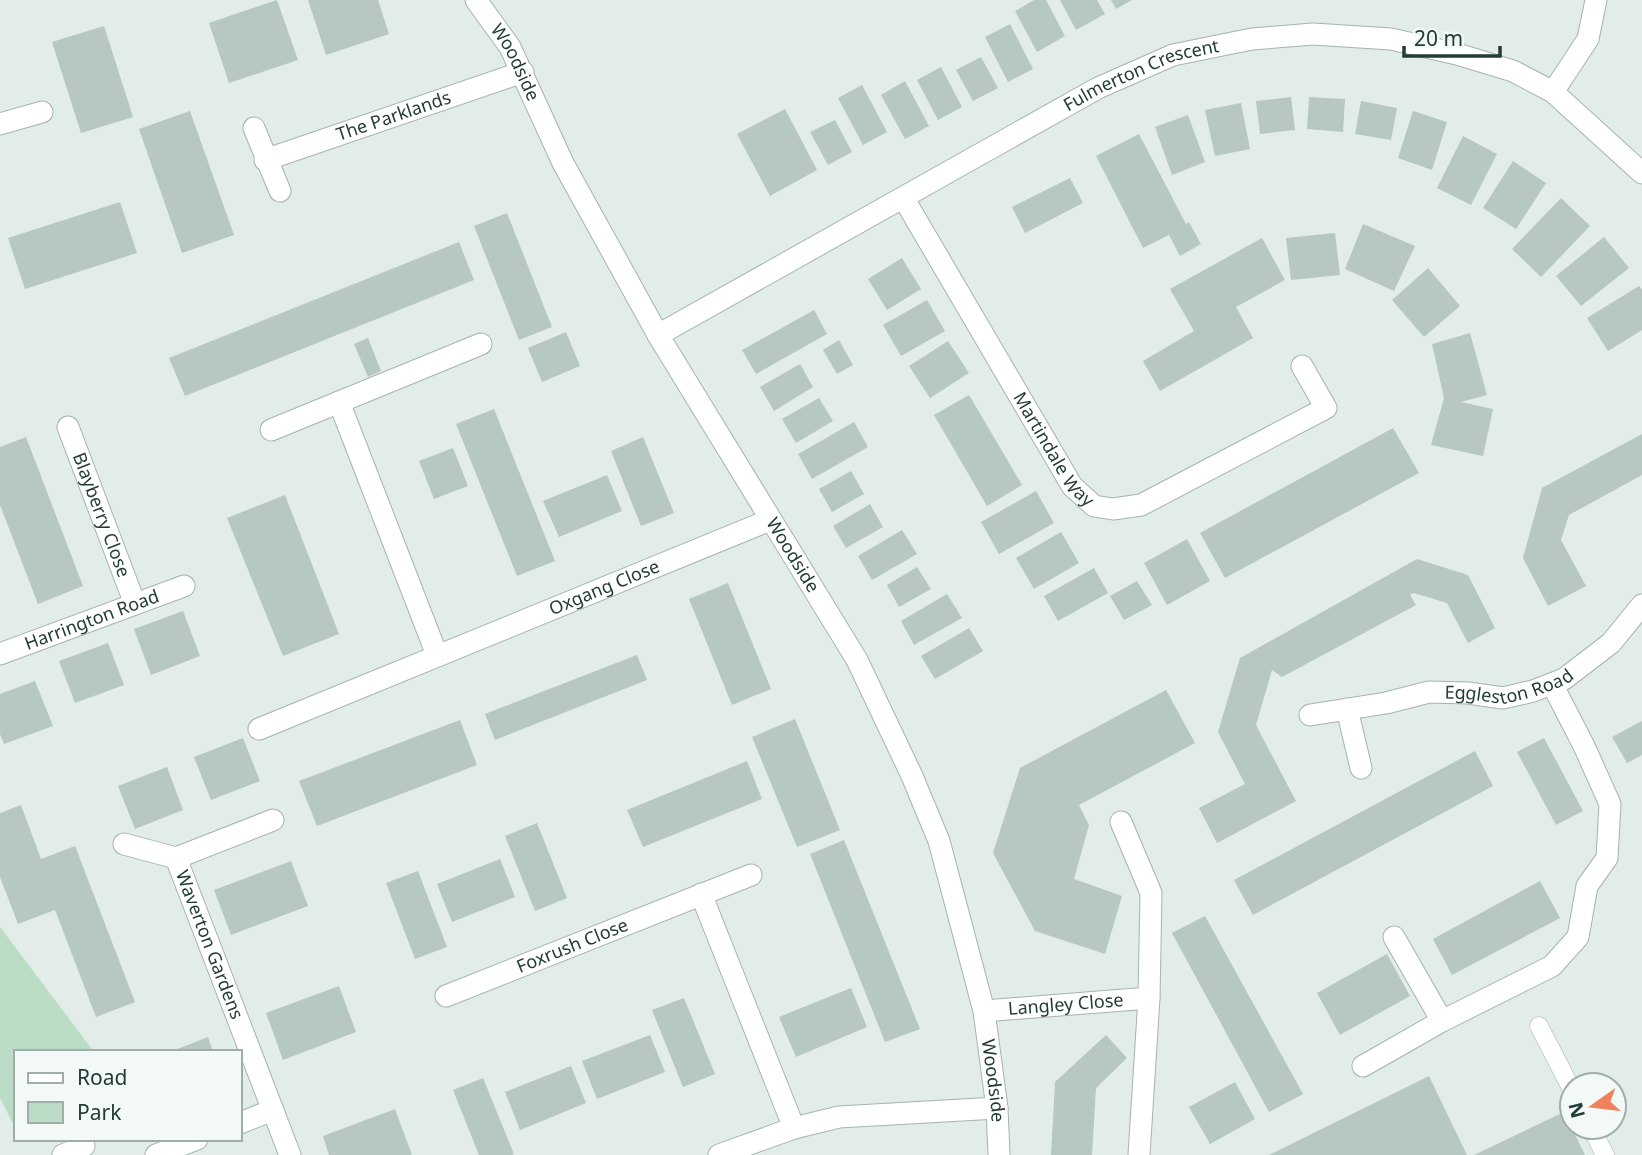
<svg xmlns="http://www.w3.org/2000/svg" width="1642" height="1155" font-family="'Noto Sans',sans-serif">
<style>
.green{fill:#bbddc5}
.building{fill:#b7c7c1}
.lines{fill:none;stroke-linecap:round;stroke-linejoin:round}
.lane-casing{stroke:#a5b4af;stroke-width:19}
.street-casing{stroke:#a5b4af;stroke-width:23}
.lane{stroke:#fff;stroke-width:18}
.street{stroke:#fff;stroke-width:21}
.labels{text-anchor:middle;stroke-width:7;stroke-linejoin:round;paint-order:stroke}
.street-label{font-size:18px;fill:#223d36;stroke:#f3f9f6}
</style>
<rect width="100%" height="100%" fill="#e2ece8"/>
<!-- green -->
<path class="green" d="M 0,927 L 94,1052 L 16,1052 L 15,1128 L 0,1098 Z"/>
<!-- building -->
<path class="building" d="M 277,0 L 298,60 L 229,83 L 209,23 Z
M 308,0 L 378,0 L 389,34 L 326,55 Z
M 1034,0 L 1046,0 L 1065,36 L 1037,52 L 1015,11 Z
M 1060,0 L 1097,0 L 1105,14 L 1076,30 Z
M 1111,0 L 1132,0 L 1116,9 Z
M 1010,24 L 1033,69 L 1008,82 L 985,37 Z
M 104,26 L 133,117 L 81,133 L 52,42 Z
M 981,57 L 998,88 L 973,101 L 956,70 Z
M 941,67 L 962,107 L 938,120 L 917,80 Z
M 905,81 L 929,126 L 905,139 L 881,95 Z
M 862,85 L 887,132 L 863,145 L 838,98 Z
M 1291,97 L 1295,130 L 1260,134 L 1256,101 Z
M 1309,97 L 1345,99 L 1343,132 L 1307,129 Z
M 1361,101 L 1397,108 L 1391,140 L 1355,134 Z
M 1241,103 L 1250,149 L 1215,156 L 1205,110 Z
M 785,109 L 817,170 L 770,196 L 737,134 Z
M 190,111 L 234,235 L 182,253 L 139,129 Z
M 1413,111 L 1447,122 L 1432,170 L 1398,158 Z
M 1188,115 L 1205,162 L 1172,175 L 1155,127 Z
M 835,120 L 852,152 L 828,165 L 810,132 Z
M 1139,134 L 1186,224 L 1189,222 L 1201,244 L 1180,256 L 1169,235 L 1143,248 L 1096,156 Z
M 1463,136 L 1497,154 L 1471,205 L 1437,188 Z
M 1513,161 L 1546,183 L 1516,229 L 1483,208 Z
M 1070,178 L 1083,203 L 1025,233 L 1012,207 Z
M 1561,198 L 1590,226 L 1541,277 L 1512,249 Z
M 120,202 L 137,253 L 25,289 L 8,238 Z
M 507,213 L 552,327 L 519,340 L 474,226 Z
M 1363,224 L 1415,246 L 1394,291 L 1345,269 Z
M 1335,233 L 1340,275 L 1291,280 L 1286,238 Z
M 1604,237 L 1629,268 L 1581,306 L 1556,276 Z
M 1262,238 L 1285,280 L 1236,307 L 1253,338 L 1160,391 L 1143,361 L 1194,331 L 1170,289 Z
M 459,242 L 474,280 L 185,396 L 169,358 Z
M 902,258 L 921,289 L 887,310 L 868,279 Z
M 1428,268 L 1460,306 L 1424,337 L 1392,300 Z
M 1639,286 L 1642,290 L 1642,330 L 1608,351 L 1587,318 Z
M 927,300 L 945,331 L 901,356 L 883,325 Z
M 814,310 L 827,334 L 756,374 L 742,350 Z
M 566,332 L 580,366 L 542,382 L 528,348 Z
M 1470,333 L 1487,395 L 1461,402 L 1493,409 L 1483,456 L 1431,445 L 1444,398 L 1432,344 Z
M 368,338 L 381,371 L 368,377 L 354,344 Z
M 839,340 L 853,365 L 837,374 L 823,350 Z
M 948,341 L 969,373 L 930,398 L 909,366 Z
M 800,364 L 813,387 L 774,411 L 760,387 Z
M 969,395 L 1022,485 L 987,506 L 934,415 Z
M 819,398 L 833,421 L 796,443 L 782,419 Z
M 494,409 L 555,561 L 517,576 L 456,424 Z
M 854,422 L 868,447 L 812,479 L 798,454 Z
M 1393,428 L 1419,473 L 1225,578 L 1200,533 Z
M 1642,434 L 1642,475 L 1569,515 L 1561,540 L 1586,586 L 1548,606 L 1523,558 L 1542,488 Z
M 26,437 L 83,586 L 38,604 L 0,505 L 0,447 Z
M 643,437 L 674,513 L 641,526 L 611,451 Z
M 453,448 L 468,486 L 434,499 L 419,461 Z
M 851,471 L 864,494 L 832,512 L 819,489 Z
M 607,475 L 622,511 L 559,537 L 543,501 Z
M 1036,491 L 1054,523 L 999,554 L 981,522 Z
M 285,495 L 339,634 L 283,656 L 227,518 Z
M 870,504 L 883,527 L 846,548 L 833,526 Z
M 902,530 L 917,554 L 872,580 L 858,556 Z
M 1061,532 L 1079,563 L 1034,589 L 1016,558 Z
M 1187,539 L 1210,581 L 1167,605 L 1144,563 Z
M 1417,559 L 1468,575 L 1495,628 L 1468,643 L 1447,603 L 1414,593 L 1410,595 L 1416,605 L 1282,677 L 1272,670 L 1256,725 L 1296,801 L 1217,843 L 1199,808 L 1245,784 L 1218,732 L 1240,658 Z
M 917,567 L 931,589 L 899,607 L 887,585 Z
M 1094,568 L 1108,593 L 1058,621 L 1044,596 Z
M 1137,581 L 1152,605 L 1124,620 L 1110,596 Z
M 728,583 L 771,689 L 732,705 L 689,599 Z
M 947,594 L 962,618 L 914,645 L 901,621 Z
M 183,611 L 200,656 L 151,675 L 134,629 Z
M 969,628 L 983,651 L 935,679 L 921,656 Z
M 108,643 L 124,685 L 75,703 L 59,661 Z
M 637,655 L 647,680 L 495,740 L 485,714 Z
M 35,681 L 53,726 L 4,744 L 0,734 L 0,694 Z
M 1166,690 L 1195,743 L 1079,805 L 1089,825 L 1074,879 L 1122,896 L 1105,954 L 1035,931 L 993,853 L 1020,768 Z
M 795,719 L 840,830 L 797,847 L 752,737 Z
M 460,720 L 477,765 L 317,826 L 299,781 Z
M 1642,721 L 1642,755 L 1627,763 L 1612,737 Z
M 243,738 L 260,781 L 211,800 L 194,757 Z
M 1544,738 L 1583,811 L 1556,825 L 1517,752 Z
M 1475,751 L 1493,786 L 1253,915 L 1234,880 Z
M 747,761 L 762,799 L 643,847 L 627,810 Z
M 167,767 L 183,810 L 135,829 L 118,786 Z
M 21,805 L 41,859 L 75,846 L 135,1002 L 96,1017 L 55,910 L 18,924 L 0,877 L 0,813 Z
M 537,823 L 567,898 L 535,911 L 505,836 Z
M 844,840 L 920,1029 L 885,1042 L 810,854 Z
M 500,859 L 515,897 L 452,922 L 437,884 Z
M 291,861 L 308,906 L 231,935 L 214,890 Z
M 418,871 L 447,947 L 415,959 L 386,883 Z
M 1540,881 L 1560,918 L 1452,975 L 1433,939 Z
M 1205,916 L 1303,1094 L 1269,1112 L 1172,933 Z
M 1387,954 L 1410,996 L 1340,1035 L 1317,993 Z
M 339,986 L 356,1032 L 283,1060 L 266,1013 Z
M 851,988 L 867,1027 L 796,1057 L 779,1017 Z
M 684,998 L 715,1074 L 683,1087 L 652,1010 Z
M 650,1035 L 665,1072 L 597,1099 L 582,1061 Z
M 1106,1035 L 1127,1058 L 1096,1088 L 1092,1155 L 1051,1155 L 1055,1082 Z
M 208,1037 L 213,1052 L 170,1052 Z
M 571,1066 L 586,1103 L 520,1130 L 505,1092 Z
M 1429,1076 L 1467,1155 L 1269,1155 Z
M 483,1078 L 514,1154 L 512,1155 L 479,1155 L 453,1090 Z
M 1235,1082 L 1255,1119 L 1210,1144 L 1189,1107 Z
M 395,1109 L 412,1155 L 329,1155 L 323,1136 Z
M 1564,1112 L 1585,1155 L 1474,1155 Z"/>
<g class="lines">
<!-- lane casing -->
<g class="lane-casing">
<path id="lane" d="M 1539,1026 L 1572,1090
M 1591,1127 L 1605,1155"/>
</g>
<!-- street casing -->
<g class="street-casing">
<g id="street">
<path id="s1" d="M 476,0 L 510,47 L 563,163 L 658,335 L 857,660 L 912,776 L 939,841 L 984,1011 L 997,1108 L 999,1155"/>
<path d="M 1553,92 L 1588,39 L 1596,0"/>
<path d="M 0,124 L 42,112"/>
<path d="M 254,128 L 280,191"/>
<path id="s2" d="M 265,160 L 523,72"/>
<path id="s3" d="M 904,199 L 1072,486 L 1094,506 L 1113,509 L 1141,505 L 1326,408 L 1302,366"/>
<path id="s4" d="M 658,335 L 1098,88 L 1173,55 L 1252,39 L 1313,34 L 1391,39 L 1457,54 L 1513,71 L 1553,92 L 1642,173"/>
<path d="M 339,402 L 437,655"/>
<path id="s5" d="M 68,427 L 135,604"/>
<path d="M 271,430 L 481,344"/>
<path id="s6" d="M 0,654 L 184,586"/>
<path d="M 1347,709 L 1361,768"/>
<path id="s7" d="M 1310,715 L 1386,703 L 1429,692 L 1468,693 L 1503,698 L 1533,691 L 1564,679 L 1611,643 L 1642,605"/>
<path id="s8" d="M 259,729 L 770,520"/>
<path d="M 1121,822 L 1151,893 L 1149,998 L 1139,1155"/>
<path d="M 124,844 L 176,858 L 273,820"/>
<path id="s9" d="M 176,858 L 290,1155"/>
<path d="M 701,894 L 794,1128"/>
<path d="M 1394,937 L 1442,1021"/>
<path id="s10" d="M 446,996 L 751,875"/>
<path id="s11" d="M 984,1011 L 1149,998"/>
<path d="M 1363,1066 L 1442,1021 L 1552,966 L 1578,937 L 1587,886 L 1607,858 L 1610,804 L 1584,746 L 1552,684"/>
<path d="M 240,1123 L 273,1110"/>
<path d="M 63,1155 L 84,1146"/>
<path d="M 156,1155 L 197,1139"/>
<path d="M 719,1155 L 794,1128 L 839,1117 L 997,1108"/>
</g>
</g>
<!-- lane -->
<use href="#lane" class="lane"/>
<!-- street -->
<use href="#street" class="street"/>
</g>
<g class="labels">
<!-- street labels -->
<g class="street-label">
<text dy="6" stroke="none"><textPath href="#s1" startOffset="74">Woodside</textPath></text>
<text dy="6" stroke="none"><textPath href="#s4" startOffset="550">Fulmerton Crescent</textPath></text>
<text dy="6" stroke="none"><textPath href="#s2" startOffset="136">The Parklands</textPath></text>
<text dy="6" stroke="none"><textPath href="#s3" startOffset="292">Martindale Way</textPath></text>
<text dy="6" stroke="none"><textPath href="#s5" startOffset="94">Blayberry Close</textPath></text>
<text dy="6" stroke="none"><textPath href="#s1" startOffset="640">Woodside</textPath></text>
<text dy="6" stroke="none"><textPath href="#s8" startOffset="373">Oxgang Close</textPath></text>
<text dy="6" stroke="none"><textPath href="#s6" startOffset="98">Harrington Road</textPath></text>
<text dy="6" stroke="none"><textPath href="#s7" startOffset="203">Eggleston Road</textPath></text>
<text dy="6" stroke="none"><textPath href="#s9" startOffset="93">Waverton Gardens</textPath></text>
<text dy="6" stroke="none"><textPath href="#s10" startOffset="136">Foxrush Close</textPath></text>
<text dy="6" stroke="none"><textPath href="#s11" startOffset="82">Langley Close</textPath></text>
<text dy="6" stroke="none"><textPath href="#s1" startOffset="1208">Woodside</textPath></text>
</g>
</g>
<!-- legend -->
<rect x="14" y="1050" width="228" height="91" fill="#f3f9f6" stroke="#9faea9" stroke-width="2"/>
<rect x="28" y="1073" width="35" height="10" fill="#ffffff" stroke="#9faea9" stroke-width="2"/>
<text x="77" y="1085" font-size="21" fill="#223d36">Road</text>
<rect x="28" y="1102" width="35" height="21" fill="#bbddc5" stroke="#9faea9" stroke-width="2"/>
<text x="77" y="1120" font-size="21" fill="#223d36">Park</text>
<!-- north arrow -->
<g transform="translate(1593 1106) rotate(256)"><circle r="33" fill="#f3f9f6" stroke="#9faea9" stroke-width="2"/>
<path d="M0-5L12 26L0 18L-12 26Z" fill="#f0825c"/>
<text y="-10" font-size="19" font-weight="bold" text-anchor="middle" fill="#223d36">N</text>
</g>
<!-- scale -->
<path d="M1404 46v10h96v-10" fill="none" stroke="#223d36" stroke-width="3.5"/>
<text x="1414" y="46" font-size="21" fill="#223d36" stroke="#f3f9f6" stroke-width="5" paint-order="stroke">20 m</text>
</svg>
